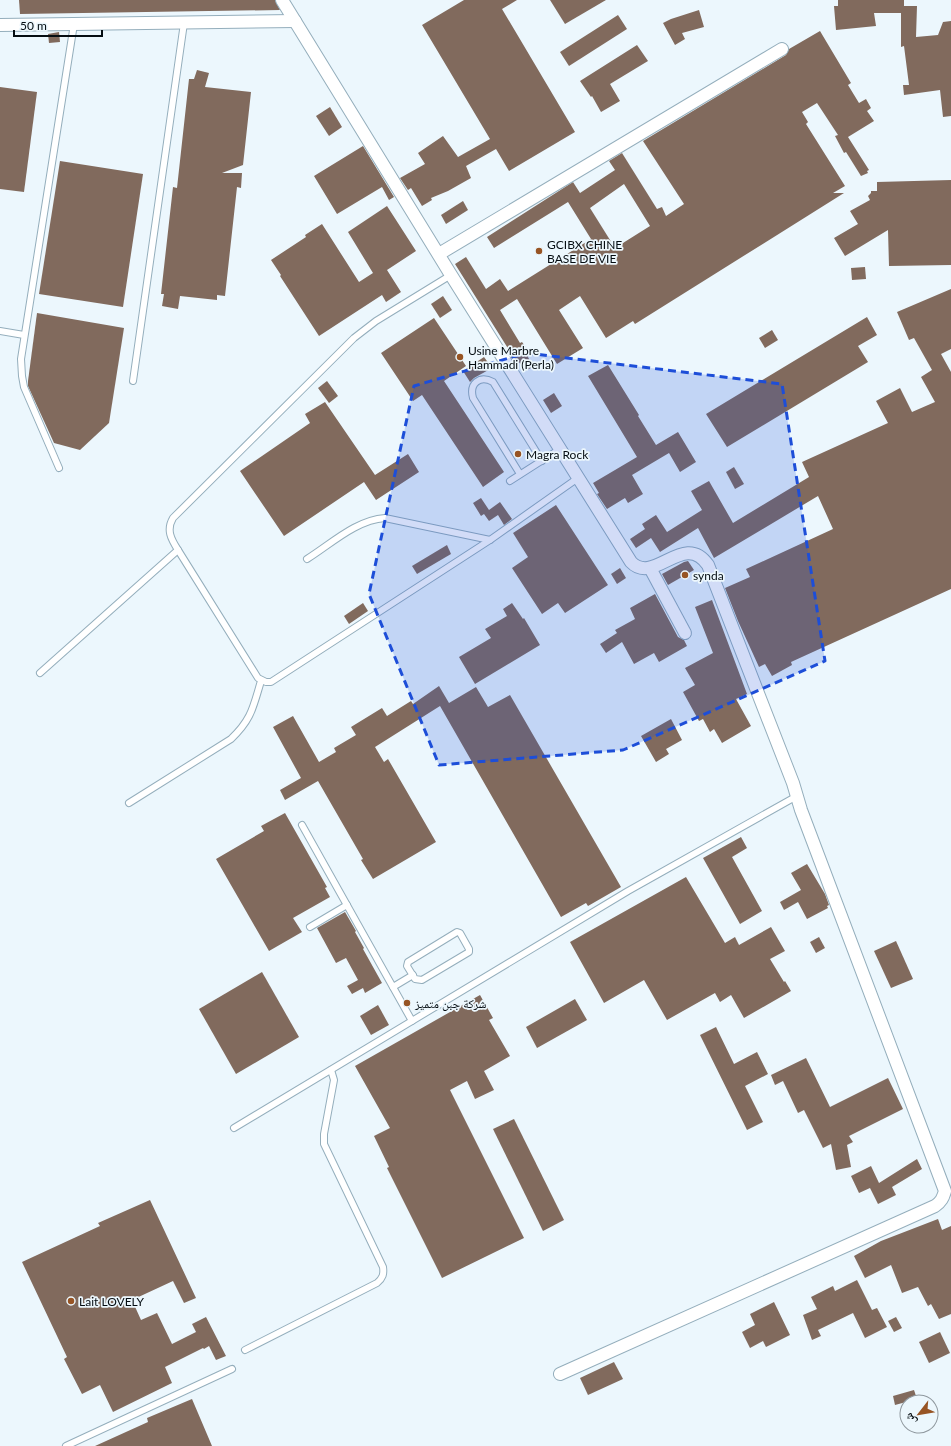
<svg xmlns="http://www.w3.org/2000/svg" width="951" height="1446" font-family="Lato,'Noto Naskh Arabic',sans-serif">
<style>
.building{fill:#816a5d;fill-rule:evenodd}
.lines{fill:none;stroke-linecap:round;stroke-linejoin:round}
.service-casing{stroke:#94aebc;stroke-width:8}
.minor-casing{stroke:#94aebc;stroke-width:14}
.service{stroke:#fff;stroke-width:6}
.minor{stroke:#fff;stroke-width:12}
.marked{fill:#1d4ed8;fill-opacity:0.2;stroke:#1d4ed8;stroke-width:3;stroke-dasharray:8 5;stroke-linejoin:round}
.poi-dot{fill:#975424;stroke:#ecf7fd;stroke-width:1.5}
.labels{text-anchor:middle;dominant-baseline:central;stroke-width:3.5;stroke-linejoin:round;paint-order:stroke}
.poi-label{font-size:12px;fill:#050d12;stroke:#ecf7fd;text-anchor:start}
</style>
<rect width="100%" height="100%" fill="#ecf7fd"/>
<g class="building">
<polygon points="19,0 275,0 280,10 20,14"/>
<polygon points="464,0 517,0 502,9 575,132 509,171 496,149 466,166 471,178 448,191 431,198 432,200 422,206 411,188 408,190 400,178 425,164 418,153 443,136 458,157 490,139 422,25"/>
<polygon points="550,0 606,0 565,24"/>
<polygon points="838,0 904,0 904,6 917,6 916,37 938,35 943,22 951,21 951,116 943,117 940,90 904,95 903,85 909,85 904,46 901,47 901,13 874,13 876,26 836,30 834,6 838,6"/>
<polygon points="699,10 704,27 682,33 685,39 675,45 663,23 671,19"/>
<polygon points="618,15 627,29 569,66 560,52"/>
<path d="M820 31 851 83 848 85 859 103 866 99 871 108 867 111 874 121 848 137 869 170 867 171 868 173 861 176 846 152 844 153 835 136 838 135 817 103 802 112 808 122 806 124 845 186 833 193H844L635 324 633 321 606 338 580 296 559 310 583 348 557 364 517 299 500 310 520 343 522 342 527 349 525 351 533 367 525 371 519 362 517 363 514 358 512 359 508 351 509 350 455 264 466 257 486 289 500 279 508 291 591 239 568 202 494 248 487 237 573 182 580 193 615 170 609 161 622 153 657 209 662 207 666 216 684 204 643 141 786 55 789 49ZM624 184 650 226 615 248 590 208Z"/>
<polygon points="59,32 60,42 49,43 48,34"/>
<polygon points="637,45 648,61 610,84 620,101 601,112 592,96 591,97 580,81"/>
<polygon points="197,70 209,73 205,87 251,92 243,165 222,173 242,173 241,188 237,187 225,296 217,295 217,300 180,296 178,309 162,306 164,294 161,294 173,187 177,188 189,79 194,79"/>
<polygon points="0,87 37,92 24,192 0,189"/>
<polygon points="330,107 342,127 329,136 316,116"/>
<polygon points="363,146 394,197 389,200 382,187 337,214 314,176"/>
<polygon points="60,161 143,174 123,307 39,294"/>
<polygon points="951,180 951,265 889,266 888,230 845,256 834,238 858,224 850,211 870,200 868,196 871,193 871,191 877,191 877,182"/>
<polygon points="463,201 468,210 446,224 441,215"/>
<polygon points="387,206 416,251 387,270 401,292 386,302 382,295 319,336 280,276 281,275 271,260 306,237 305,235 322,224 359,282 373,273 348,232"/>
<polygon points="865,267 866,279 852,280 851,268"/>
<polygon points="951,289 951,349 941,354 951,372 951,589 791,662 792,665 772,676 765,664 759,667 738,621 725,588 750,577 746,569 833,529 818,496 714,558 698,528 660,552 651,538 636,548 630,539 645,529 642,524 656,515 667,532 702,510 691,491 709,481 733,523 809,477 802,462 888,423 876,401 900,388 912,412 935,402 921,377 932,370 914,338 909,340 897,312"/>
<polygon points="443,296 452,310 440,318 431,304"/>
<polygon points="37,313 124,328 109,423 80,450 54,443 28,386 28,381"/>
<polygon points="867,317 877,335 858,346 868,362 727,447 706,414"/>
<polygon points="434,318 466,366 444,381 504,472 483,487 422,395 413,401 381,353"/>
<polygon points="772,330 778,340 765,348 759,338"/>
<polygon points="484,357 492,368 474,378 470,382 463,371"/>
<polygon points="608,365 639,415 638,416 656,445 678,432 696,462 680,472 669,453 632,475 643,494 628,503 625,498 607,509 597,494 599,493 593,483 637,457 588,376"/>
<polygon points="327,381 338,396 329,403 318,388"/>
<polygon points="554,393 562,406 551,413 543,400"/>
<polygon points="325,402 375,475 408,454 419,472 376,500 364,482 284,536 240,471 310,423 305,414"/>
<polygon points="734,467 744,484 735,489 726,472"/>
<polygon points="481,498 489,510 500,502 512,519 504,525 498,515 489,521 484,514 481,516 473,503"/>
<polygon points="556,505 608,585 565,613 558,603 542,614 512,568 528,557 513,533"/>
<polygon points="447,545 451,554 417,574 412,566"/>
<polygon points="688,561 694,570 668,585 662,574 684,562"/>
<polygon points="620,568 626,578 617,584 611,574"/>
<polygon points="655,594 678,637 684,640 687,646 659,662 654,653 634,664 622,642 606,653 600,644 617,633 615,630 635,619 630,608"/>
<polygon points="712,600 747,694 736,699 751,726 722,743 714,729 710,732 703,719 699,721 683,692 695,685 685,668 713,653 695,607"/>
<polygon points="363,603 368,611 349,624 344,616"/>
<polygon points="512,603 523,619 524,618 540,645 475,684 459,657 491,638 485,629 507,616 503,609"/>
<polygon points="439,686 449,703 476,687 488,707 510,695 621,887 588,906 586,903 561,917 440,706 375,747 384,762 388,759 436,842 373,879 361,860 363,859 318,781 285,800 280,790 301,778 273,727 293,716 319,762 336,752 334,748 356,735 351,727 382,708 387,716 411,701 413,704"/>
<polygon points="671,719 682,740 666,749 669,754 656,762 641,736"/>
<polygon points="285,813 327,887 325,888 330,897 293,918 302,932 269,951 216,859 264,831 261,826"/>
<polygon points="741,837 747,848 732,857 762,911 740,924 703,858"/>
<polygon points="807,864 825,894 829,905 827,906 828,908 807,919 798,902 784,910 780,902 801,890 791,873"/>
<polygon points="686,877 725,943 735,937 739,945 771,927 785,951 770,959 784,982 785,981 791,991 744,1018 731,995 720,1002 715,993 667,1020 644,980 604,1003 570,942"/>
<polygon points="345,912 356,931 355,932 364,948 363,949 382,983 365,993 363,988 352,994 347,986 358,980 346,958 336,963 317,928"/>
<polygon points="819,937 825,948 816,953 810,942"/>
<polygon points="896,941 913,979 891,988 874,951"/>
<polygon points="262,972 299,1037 236,1074 199,1009"/>
<polygon points="480,995 493,1018 489,1020 510,1056 484,1071 494,1090 475,1099 467,1081 450,1090 524,1238 442,1278 387,1168 389,1167 374,1136 390,1128 355,1066"/>
<polygon points="575,999 587,1020 537,1048 526,1027"/>
<polygon points="378,1005 389,1025 371,1035 360,1016"/>
<polygon points="716,1027 734,1064 757,1052 768,1074 745,1086 763,1122 747,1130 700,1035"/>
<polygon points="806,1058 830,1107 888,1078 903,1109 849,1136 853,1142 847,1145 851,1167 836,1170 831,1144 823,1148 804,1110 798,1113 783,1081 775,1085 771,1075"/>
<polygon points="514,1119 564,1220 543,1231 493,1129"/>
<polygon points="917,1159 922,1169 892,1187 896,1195 878,1204 870,1188 859,1193 851,1176 871,1166 879,1183"/>
<polygon points="150,1200 196,1298 184,1303 173,1281 132,1300 141,1320 157,1313 172,1344 196,1332 192,1324 206,1317 226,1356 216,1360 209,1346 204,1349 203,1348 165,1367 172,1383 113,1412 100,1385 82,1394 64,1359 67,1357 22,1262 100,1226 98,1223"/>
<polygon points="938,1219 942,1230 951,1226 951,1314 939,1319 931,1304 928,1306 918,1287 902,1293 891,1265 865,1278 854,1256 881,1241"/>
<polygon points="857,1280 872,1310 877,1308 887,1327 865,1338 853,1313 818,1330 821,1336 812,1340 803,1315 817,1309 811,1297 833,1286 835,1291"/>
<polygon points="774,1302 790,1335 766,1347 763,1341 750,1348 742,1332 755,1325 750,1314"/>
<polygon points="896,1317 902,1328 894,1332 888,1321"/>
<polygon points="940,1332 950,1353 929,1363 919,1342"/>
<polygon points="614,1362 623,1379 588,1395 580,1378"/>
<polygon points="914,1390 917,1399 895,1405 893,1396"/>
<polygon points="192,1399 212,1446 95,1446 148,1422 147,1418"/>
</g>
<g class="lines">
<g class="service-casing">
<g id="service">
<path d="M451 275 376 321 354 338 173 518C166 530 171 539 178 550L258 678 266 682H271L490 540 578 478"/>
<polyline points="0,331 24,335"/>
<polyline points="133,381 184,23"/>
<polyline points="59,468 24,387 22,376 21,359 74,24"/>
<path d="M520 474 473 398C469 383 480 375 493 382L542 461"/>
<polyline points="510,481 560,449"/>
<path d="M307 559C331 544 356 520 385 518L490 540"/>
<polyline points="40,673 178,550"/>
<path d="M129 803 231 739C252 719 253 707 261 681"/>
<polyline points="302,825 412,1021"/>
<polyline points="310,927 347,905"/>
<polygon points="457,932 460,933 469,949 469,952 422,980 415,979 407,966 408,962"/>
<polyline points="393,987 413,975"/>
<polyline points="234,1128 628,891 797,796"/>
<path d="M245 1350 377 1283C383 1278 384 1274 383 1267L324 1144V1134L334 1080 331 1070"/>
<polyline points="66,1446 232,1369"/>
</g>
</g>
<g class="minor-casing">
<g id="minor">
<path d="M282 0 451 275 631 562C654 586 684 530 708 565L793 783 801 810 945 1191C943 1198 941 1202 935 1206L560 1374"/>
<polyline points="0,25 295,21"/>
<polyline points="439,254 782,49"/>
<polyline points="650,568 685,633"/>
</g>
</g>
<use href="#service" class="service"/>
<use href="#minor" class="minor"/>
</g>
<path class="marked" d="M526 353 782 384 825 661 623 750 439 765 369 594 414 386Z"/>
<g class="poi-dot">
<circle cx="539" cy="251" r="4"/>
<circle cx="460" cy="357" r="4"/>
<circle cx="518" cy="454" r="4"/>
<circle cx="685" cy="575" r="4"/>
<circle cx="407" cy="1003" r="4"/>
<circle cx="71" cy="1301" r="4"/>
</g>
<g class="labels">
<g class="poi-label">
<text x="547" y="244">GCIBX CHINE<tspan x="547" dy="14">BASE DE VIE</tspan></text>
<text x="468" y="350">Usine Marbre<tspan x="468" dy="14">Hammadi (Perla)</tspan></text>
<text x="526" y="454">Magra Rock</text>
<text x="693" y="575">synda</text>
<text x="415" y="1003">شركة جبن متميز</text>
<text x="79" y="1301">Lait LOVELY</text>
</g>
</g>
<g transform="translate(919 1414) rotate(239)"><circle r="19" fill="#ecf7fd" stroke="#90999f"/>
<path d="M0-3L7 15L0 10L-7 15Z" fill="#975424"/>
<text y="-6" font-size="11" font-weight="bold" text-anchor="middle" fill="#050d12">ش</text>
</g>
<path d="M14 30v6h88v-6" fill="none" stroke="#050d12" stroke-width="2"/>
<text x="20" y="30" font-size="12" fill="#050d12" stroke="#ecf7fd" stroke-width="3" paint-order="stroke">50 m</text>
</svg>
